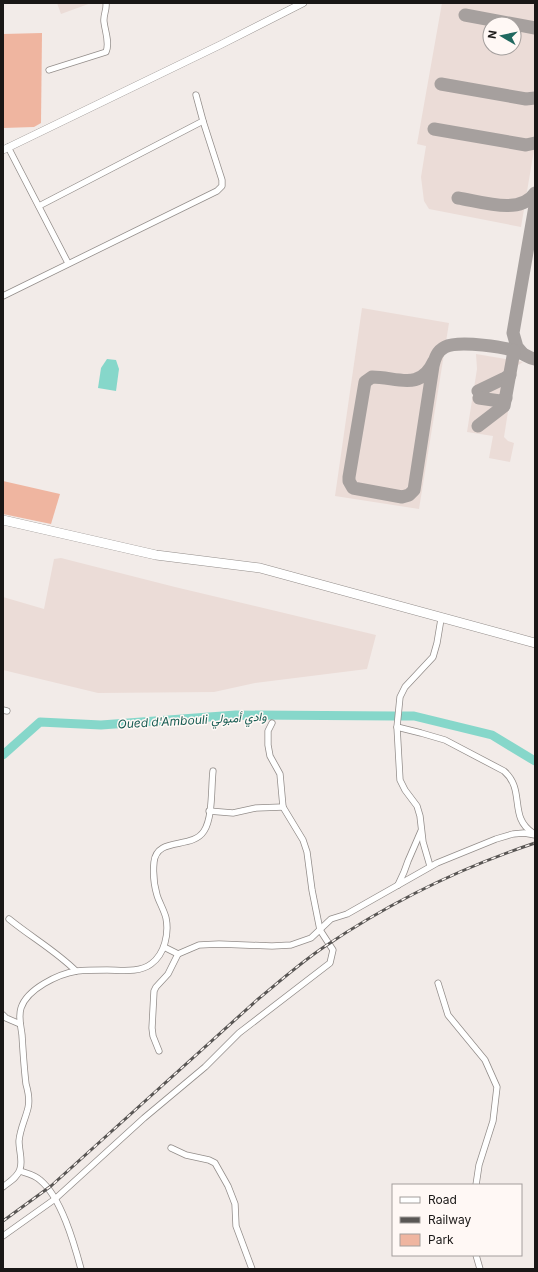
<svg xmlns="http://www.w3.org/2000/svg" width="538" height="1272" font-family="Inter,Vazirmatn,sans-serif">
<style>
.built{fill:#ebdcd7;fill-rule:evenodd}
.green{fill:#efb5a0}
.water{fill:#86d7ca}
.lines{fill:none;stroke-linecap:round;stroke-linejoin:round}
.river{stroke:#86d7ca;stroke-width:9}
.taxiway{stroke:#a6a09e;stroke-width:13}
.minor-casing{stroke:#938d8a;stroke-width:7}
.tertiary-casing{stroke:#938d8a;stroke-width:8}
.trunk-casing{stroke:#938d8a;stroke-width:10}
.minor{stroke:#fff;stroke-width:5.5}
.tertiary{stroke:#fff;stroke-width:7}
.trunk{stroke:#fff;stroke-width:9}
.rail-casing{stroke:#595654;stroke-width:3}
.rail{stroke:#fff8f5;stroke-width:1.5;stroke-dasharray:4.5;stroke-linecap:butt}
.labels{text-anchor:middle;dominant-baseline:central;stroke-width:3;stroke-linejoin:round;paint-order:stroke}
.water-label{font-size:12px;font-style:italic;fill:#175b52;stroke:#fff8f5}
</style>
<rect width="100%" height="100%" fill="#f2ebe8"/>
<g class="built">
<polygon points="57,3 91,3 61,14"/>
<path d="M442 3H535V144L521 227 429 209 424 201 421 177 426 146 417 144ZM490 24H514V48H490Z"/>
<polygon points="362,308 449,323 419,509 335,496"/>
<polygon points="476,354 523,362 515,367 504,437 508,441 514,443 510,462 489,458 493,436 467,432 477,369"/>
<polygon points="61,558 175,587 376,635 367,669 255,683 214,692 98,693 3,670 3,597 44,609 54,559"/>
</g>
<g class="green">
<polygon points="42,33 41,123 34,127 3,128 3,34"/>
<polygon points="3,481 60,494 51,524 3,514"/>
</g>
<polygon class="water" points="107,359 116,360 119,369 116,391 98,388 101,368"/>
<g class="lines">
<g class="river">
<polyline points="402,716 414,716 492,735 535,761"/>
<polyline points="3,755 40,722 101,725 236,715 394,716"/>
</g>
<g class="taxiway">
<polyline points="465,15 535,28"/>
<polyline points="441,84 526,99 535,98"/>
<polyline points="434,129 526,145 535,143"/>
<path d="M458 198C479 201 521 216 535 193"/>
<polyline points="523,354 517,347 513,333 535,206"/>
<path d="M434 361C420 392 397 377 372 377L365 382 349 477V481L353 488 402 497 409 495 414 490 433 366C435 358 437 351 445 347 459 340 507 347 521 353 526 355 529 358 535 359"/>
<polyline points="478,391 505,378 510,375"/>
<polyline points="479,398 500,401 506,398"/>
<polyline points="478,426 504,406 514,351"/>
</g>
<g class="minor-casing">
<g id="minor">
<path d="M49 70 106 52C110 43 105 31 104 22 103 15 107 10 106 3"/>
<polyline points="8,147 68,263"/>
<polyline points="39,206 203,121 196,95"/>
<polyline points="3,296 217,191 222,186 222,180 203,121"/>
<polyline points="3,710 7,711"/>
<path d="M397 727 421 733 445 740 504 771C526 790 508 817 533 833"/>
<polyline points="209,811 233,813 256,808 283,807"/>
<polyline points="430,866 423,842 420,816 417,806 405,790 400,780 397,727 400,697 405,687 433,657 437,643 441,619"/>
<polyline points="398,885 404,872 408,861 421,831"/>
<path d="M9 919C31 937 56 951 76 971"/>
<polyline points="164,947 178,954"/>
<polyline points="438,983 448,1015 485,1060 497,1087 493,1121 479,1165 476,1185"/>
<polyline points="3,1015 6,1018 20,1024"/>
<polyline points="159,1051 153,1036 152,1028 154,991 156,987 168,974 178,954 199,945 219,944 272,946 291,945 311,938 331,919 347,914 437,863 496,839 513,834 524,833 535,835"/>
<polyline points="171,1148 186,1155 209,1160 215,1163 228,1186 235,1204 236,1226 252,1269"/>
<path d="M20 1171C26 1173 35 1175 40 1180 61 1197 74 1243 81 1269"/>
<path d="M3 1187C9 1182 18 1177 20 1169 23 1161 19 1151 19 1141 20 1129 25 1120 28 1108 30 1100 28 1091 26 1084 24 1068 23 1051 22 1035 21 1026 18 1017 21 1008 27 989 58 974 77 971 87 970 97 970 107 970 121 970 139 973 151 964 165 954 169 933 166 918 164 910 159 902 157 895 154 885 153 872 154 862 157 836 192 850 204 831 213 817 211 788 213 771"/>
<polyline points="3,1236 55,1199 144,1118 205,1067 239,1033 330,963 333,950 320,930 312,890 307,852 303,840 283,807 280,774 270,756 268,745 268,731 272,723"/>
<polyline points="476,1255 480,1269"/>
</g>
</g>
<g class="tertiary-casing">
<polyline id="tertiary" points="3,150 220,45 303,3"/>
</g>
<g class="trunk-casing">
<polyline id="trunk" points="3,520 156,555 260,568 535,643"/>
</g>
<use href="#minor" class="minor"/>
<use href="#tertiary" class="tertiary"/>
<use href="#trunk" class="trunk"/>
<g class="rail-casing">
<path id="rail" d="M3 1221 51 1186 257 1000C279 982 300 963 324 947 389 903 460 868 535 843"/>
</g>
<use href="#rail" class="rail"/>
</g>
<g class="labels">
<g class="water-label">
<text transform="translate(192 720) rotate(-3)">Oued d'Ambouli وادي أمبولي</text>
</g>
</g>
<rect width="538" height="1272" fill="none" stroke="#191716" stroke-width="8"/>
<rect x="392" y="1184" width="130" height="72" fill="#fff8f5" stroke="#a39e9c"/>
<rect x="400" y="1197" width="20" height="6" fill="#ffffff" stroke="#a39e9c"/>
<text x="428" y="1204" font-size="12" fill="#191716">Road</text>
<rect x="400" y="1217" width="20" height="6" fill="#595654" stroke="#a39e9c"/>
<text x="428" y="1224" font-size="12" fill="#191716">Railway</text>
<rect x="400" y="1234" width="20" height="12" fill="#efb5a0" stroke="#a39e9c"/>
<text x="428" y="1244" font-size="12" fill="#191716">Park</text>
<g transform="translate(502 36) rotate(279)"><circle r="19" fill="#fff8f5" stroke="#a39e9c"/>
<path d="M0-3L7 15L0 10L-7 15Z" fill="#20685f"/>
<text y="-6" font-size="11" font-weight="bold" text-anchor="middle" fill="#191716">N</text>
</g>
</svg>
